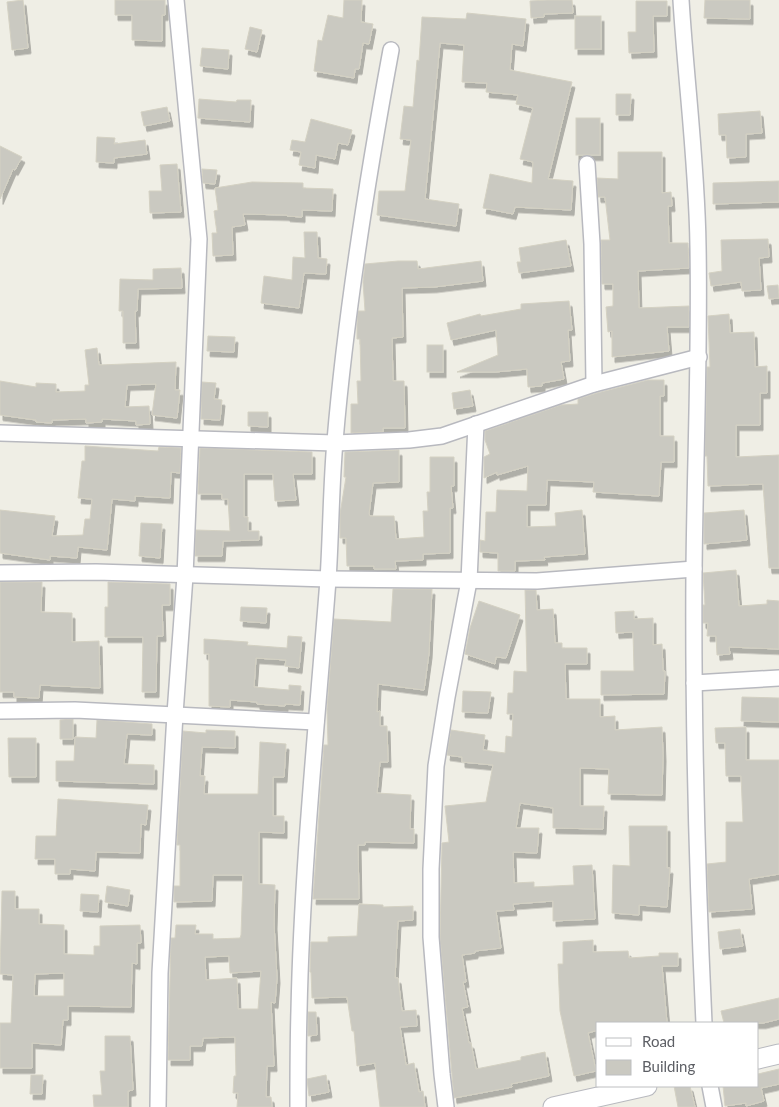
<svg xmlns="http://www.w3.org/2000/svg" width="779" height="1107" font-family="Lato,sans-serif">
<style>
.building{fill:#cac9c1;stroke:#d4d1c3;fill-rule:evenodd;filter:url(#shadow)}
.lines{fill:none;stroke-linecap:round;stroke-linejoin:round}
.minor-casing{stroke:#b8b9bf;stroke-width:18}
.tertiary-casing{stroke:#b8b9bf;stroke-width:21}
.minor{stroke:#fff;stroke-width:15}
.tertiary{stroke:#fff;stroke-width:19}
</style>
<defs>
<filter id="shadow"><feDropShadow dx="3" dy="5.5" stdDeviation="0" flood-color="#0004"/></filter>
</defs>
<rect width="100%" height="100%" fill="#efeee5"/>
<g class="building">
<polygon points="23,0 28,48 12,50 7,2"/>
<polygon points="115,0 165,0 165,15 162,15 162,41 132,40 132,15 115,15"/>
<polygon points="344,0 362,0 361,22 373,24 369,44 363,43 359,69 355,69 354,78 314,71 318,40 322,41 328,15 343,18"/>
<polygon points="547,0 572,0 573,13 544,14 544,17 531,18 530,1"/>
<polygon points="705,0 750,0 750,19 704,18"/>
<polygon points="636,1 667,1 667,16 653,16 654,52 629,53 628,32 636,32"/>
<polygon points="467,13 526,19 523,46 512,44 510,70 572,82 548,179 573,181 571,210 515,207 513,214 483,208 490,174 532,183 533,162 520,159 533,108 516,104 518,95 486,92 487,83 462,82 464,45 440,43 425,199 459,204 456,226 377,215 379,191 405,191 411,140 400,139 404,106 413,107 417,60 419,61 422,17 466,19"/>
<rect x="575" y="16" width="26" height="33"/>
<polygon points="250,27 262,30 257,52 245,49"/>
<polygon points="202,48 229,50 228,69 200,66"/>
<polygon points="616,94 631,94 630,115 616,115"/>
<polygon points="199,99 236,102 237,100 251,100 250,122 198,118"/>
<polygon points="167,107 170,121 144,126 141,112"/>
<polygon points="760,111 762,133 746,134 746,157 727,158 726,135 719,135 718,114"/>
<rect x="576" y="118" width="24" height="37"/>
<polygon points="311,119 352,130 348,145 338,143 335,159 316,155 315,168 299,165 301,152 290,150 292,140 305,142"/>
<polygon points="97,137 115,138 114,144 145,140 147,154 114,158 114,163 96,162"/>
<polygon points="0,146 22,157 15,170 13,169 0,199"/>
<polygon points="618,152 662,152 662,193 671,192 672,206 668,206 669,243 688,243 689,268 638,271 639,308 689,306 689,327 667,327 669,351 612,357 612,331 608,332 606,307 613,306 613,284 602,284 601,240 610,240 605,197 598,197 597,178 618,179"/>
<polygon points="177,164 181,212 150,213 149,191 162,191 160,165"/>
<polygon points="202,169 217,170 215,184 203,183"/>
<polygon points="779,181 779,202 713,204 713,183"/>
<polygon points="252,182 303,183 303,188 333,189 332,211 302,210 302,217 287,216 287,215 243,214 245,225 232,227 233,255 213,256 212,233 217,233 214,211 218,210 215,188"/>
<polygon points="304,232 317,232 318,258 327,259 326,274 304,273 299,308 261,303 264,276 292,280 293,257 305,258"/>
<polygon points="768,239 769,257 759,258 761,290 742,291 741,282 711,286 709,273 722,271 721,240"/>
<polygon points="566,240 571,266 519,273 517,262 521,262 519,248"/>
<polygon points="398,261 417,261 418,269 481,261 483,281 434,287 402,288 403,337 392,338 393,381 404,381 405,428 383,428 383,432 351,433 351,404 358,404 357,381 361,381 360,339 357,339 357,324 358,311 365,311 363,282 365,264"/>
<polygon points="181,268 182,288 138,289 137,311 135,311 136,343 123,343 123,311 119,311 120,279 153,280 153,269"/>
<polygon points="778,285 779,298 769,299 767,286"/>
<polygon points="569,301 572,330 568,330 570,361 561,362 564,379 542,383 542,386 528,387 527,369 495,372 457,372 498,355 496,330 451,340 447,323 480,314 481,316 521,309 521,304"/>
<polygon points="729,314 730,333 754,332 755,367 767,366 767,393 760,393 760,425 736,425 736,457 779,455 779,568 769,568 763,484 708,486 707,456 705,456 707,367 710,367 708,316"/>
<polygon points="208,336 235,337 234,352 207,351"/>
<rect x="427" y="345" width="16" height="27"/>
<polygon points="97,348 99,365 176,362 175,390 180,390 177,418 152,415 156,384 127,385 125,407 149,406 150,424 136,425 136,421 102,419 102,422 86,423 86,419 52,420 52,423 36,422 36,420 0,415 0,381 36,387 36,383 56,384 56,392 85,391 85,385 89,385 85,350"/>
<polygon points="648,380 664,380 664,396 660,396 660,436 674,436 674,462 661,462 659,496 593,492 594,482 547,480 546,505 527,505 527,527 556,526 555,513 582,510 585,554 544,557 545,560 515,561 515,571 498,571 498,553 480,552 480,540 485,541 486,512 496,512 497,490 527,491 528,466 497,475 497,472 484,478 484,457 490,454 485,440 485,431 561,405 578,404 578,399 597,393"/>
<polygon points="202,382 216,383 214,399 222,400 220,420 201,419"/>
<polygon points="470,390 473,406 454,409 452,393"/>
<polygon points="248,412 268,412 268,427 248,426"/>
<polygon points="85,446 158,451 159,447 181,448 180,473 171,472 170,498 135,496 135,501 112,499 107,550 78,547 77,558 50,556 50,560 0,553 0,510 55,516 52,536 83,535 85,519 90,519 92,499 78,498 82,461 85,461"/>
<polygon points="200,448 312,452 312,474 293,474 296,500 275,501 273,474 244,474 244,517 248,517 248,531 259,531 259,540 223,541 222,556 195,556 196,530 230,531 228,499 222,499 222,494 198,494"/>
<polygon points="399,450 399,482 373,483 369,514 370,516 394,516 396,539 424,537 423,511 428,511 427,492 430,492 430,457 454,457 454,486 451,486 453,508 450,508 450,553 423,554 423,560 395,561 396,569 374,569 374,566 347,566 346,538 340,538 340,514 346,477 344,477 345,452"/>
<polygon points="744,510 747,540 704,544 704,513"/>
<polygon points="141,523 162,524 160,558 139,556"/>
<polygon points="736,570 739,606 767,604 767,600 779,601 779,649 729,647 730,654 717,655 716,636 707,636 708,623 703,623 703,605 705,605 703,573"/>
<polygon points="0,582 42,582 41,612 72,613 72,642 99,641 100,688 40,685 39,698 14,697 14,692 0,692"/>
<polygon points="108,582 170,584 170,605 162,605 163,636 157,636 156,692 142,692 143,637 105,637 105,607 108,607"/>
<polygon points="393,589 432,589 429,653 424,690 378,684 377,712 380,711 380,726 387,726 388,762 380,762 377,793 411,795 410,829 414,829 414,843 365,842 365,845 358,845 359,899 313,899 324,745 328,745 327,709 334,619 391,622"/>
<polygon points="525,590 536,590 537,610 553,609 555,643 562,643 562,648 587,648 587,664 565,664 566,699 600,699 600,717 615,716 615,730 662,727 663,756 662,795 608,794 609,769 580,768 580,806 604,806 603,829 553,828 553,808 520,803 516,828 539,828 537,853 513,852 514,883 534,882 534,887 574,885 573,866 592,865 595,919 553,921 553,901 513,904 514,910 496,911 501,948 475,951 475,953 462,955 466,982 463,982 468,1007 462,1008 469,1043 471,1043 476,1069 521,1060 521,1057 545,1052 549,1076 511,1084 512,1087 454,1098 440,937 442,843 449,842 445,806 486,802 493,765 462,762 462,757 447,755 451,730 485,735 483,750 505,753 506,736 512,737 513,714 507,714 508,693 513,693 514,671 527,672"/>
<polygon points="479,601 520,615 506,658 496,657 495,664 465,654 470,628"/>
<polygon points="241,607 267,608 266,623 240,621"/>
<polygon points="634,611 634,619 653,618 653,645 662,644 663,671 665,671 664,694 601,695 601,671 634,671 633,632 616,633 615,612"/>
<polygon points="288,636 302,637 299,668 285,666 286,660 256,658 254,687 289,690 289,685 301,686 300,705 285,704 285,706 257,704 257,702 230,700 230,707 209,706 209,654 204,654 204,639 248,642 247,645 287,648"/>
<polygon points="463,691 491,692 488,713 462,712"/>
<polygon points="742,697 779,698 779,722 741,721"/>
<polygon points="73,719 73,739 60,739 60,720"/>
<polygon points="97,720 152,724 152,735 127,734 124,764 154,765 154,784 56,781 56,761 74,761 75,737 96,738"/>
<polygon points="746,727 746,760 779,760 779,874 749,879 752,909 709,912 707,864 726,862 726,822 743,822 741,776 726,776 725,743 716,743 715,728"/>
<path d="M206 730 235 731V748L202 747 200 776H205L204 794H258L260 742 286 744 284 777H273V816H284V833L259 832V884L275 885 274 924 277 978 275 1003 271 1002 274 1066H267L266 1097H271L272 1107H237L238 1093H233L234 1076H236L235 1037 203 1038 202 1046H190V1060H168L171 938H175L176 925H196L195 934H213V939L240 938 241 935 243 875H213L212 901 174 902V886H180V845H177L183 731 206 733ZM229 956 230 973 261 971 258 1009H238L237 978 206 980 205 957Z"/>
<polygon points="8,738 36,738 36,777 9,777"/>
<polygon points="58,799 148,805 146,825 141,824 140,853 96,852 95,871 70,869 70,874 55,874 55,859 35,859 36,836 56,836"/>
<polygon points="629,826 667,826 667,868 670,868 667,907 639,905 639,915 612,913 613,865 630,866"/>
<polygon points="107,886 130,890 128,906 105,902"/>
<path d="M2 891H15V909H39V924L64 925V954L94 955V946H100V926L140 925 141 943H137V964L132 963 131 1007 68 1006V1020H63L61 1045 32 1043V1068H0V1023H11L13 975 0 974ZM64 973V996H34L35 974Z"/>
<polygon points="81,894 99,895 98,912 80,911"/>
<polygon points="359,904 383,905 383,907 413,906 413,920 398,921 395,978 398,978 402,1011 416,1010 417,1026 400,1027 406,1065 414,1063 419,1092 423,1091 425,1107 380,1107 375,1063 357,1066 354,1031 352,1031 347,997 312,998 311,972 310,972 311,942 328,942 328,937 357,936"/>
<polygon points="740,929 743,946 720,949 718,932"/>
<polygon points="593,940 593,952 628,951 629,958 659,956 659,953 678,953 678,966 662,966 667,1023 598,1023 598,1030 588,1033 596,1071 574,1076 560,1011 558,964 563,964 563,942"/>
<polygon points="779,998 779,1019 763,1023 724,1023 721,1011"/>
<polygon points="308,1012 316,1012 317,1035 308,1036"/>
<polygon points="105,1036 130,1036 133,1090 128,1091 128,1107 94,1107 93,1095 102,1095 100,1071 105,1071"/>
<polygon points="779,1069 779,1084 761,1088 764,1101 746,1106 746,1103 725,1106 723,1086 758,1086 758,1074"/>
<polygon points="31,1075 43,1075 42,1094 30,1094"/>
<polygon points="326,1075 329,1092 309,1096 307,1079"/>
<polygon points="674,1086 690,1086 695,1107 678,1107"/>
</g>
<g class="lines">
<g class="minor-casing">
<g id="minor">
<path d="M681 0C686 82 697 164 698 246 700 355 695 462 694 571 693 721 697 873 704 1023"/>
<polyline points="587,164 592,244 594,384"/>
<polyline points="0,433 335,443 409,440 442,436 594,384 699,357"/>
<polyline points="0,573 96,572 328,579 537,581 694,569"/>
<polyline points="694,683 779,678"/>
<polyline points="0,711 75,710 316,722"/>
<polyline points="710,1086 714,1107"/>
<polyline points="158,1107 160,973 175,714 185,576 199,239 176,0"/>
<path d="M298 1107C298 1075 298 1043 299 1011 302 867 317 723 328 580 331 534 331 487 335 441 346 310 367 180 391 50"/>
<polyline points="446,1107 442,1074 431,937 431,869 436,766 447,697 469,581 476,424"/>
</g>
</g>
<g class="tertiary-casing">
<g id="tertiary">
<polyline points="758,1059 779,1054"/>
<polyline points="553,1107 647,1086"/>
</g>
</g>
<use href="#minor" class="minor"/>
<use href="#tertiary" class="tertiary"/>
</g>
<rect x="596" y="1022" width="162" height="65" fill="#ffffff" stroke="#bebfc1"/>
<rect x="606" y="1038" width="25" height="8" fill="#ffffff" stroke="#bebfc1"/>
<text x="642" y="1047" font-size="15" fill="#5d5f65">Road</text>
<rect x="606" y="1060" width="25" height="15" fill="#cac9c1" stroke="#bebfc1"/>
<text x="642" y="1072" font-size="15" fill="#5d5f65">Building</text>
</svg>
